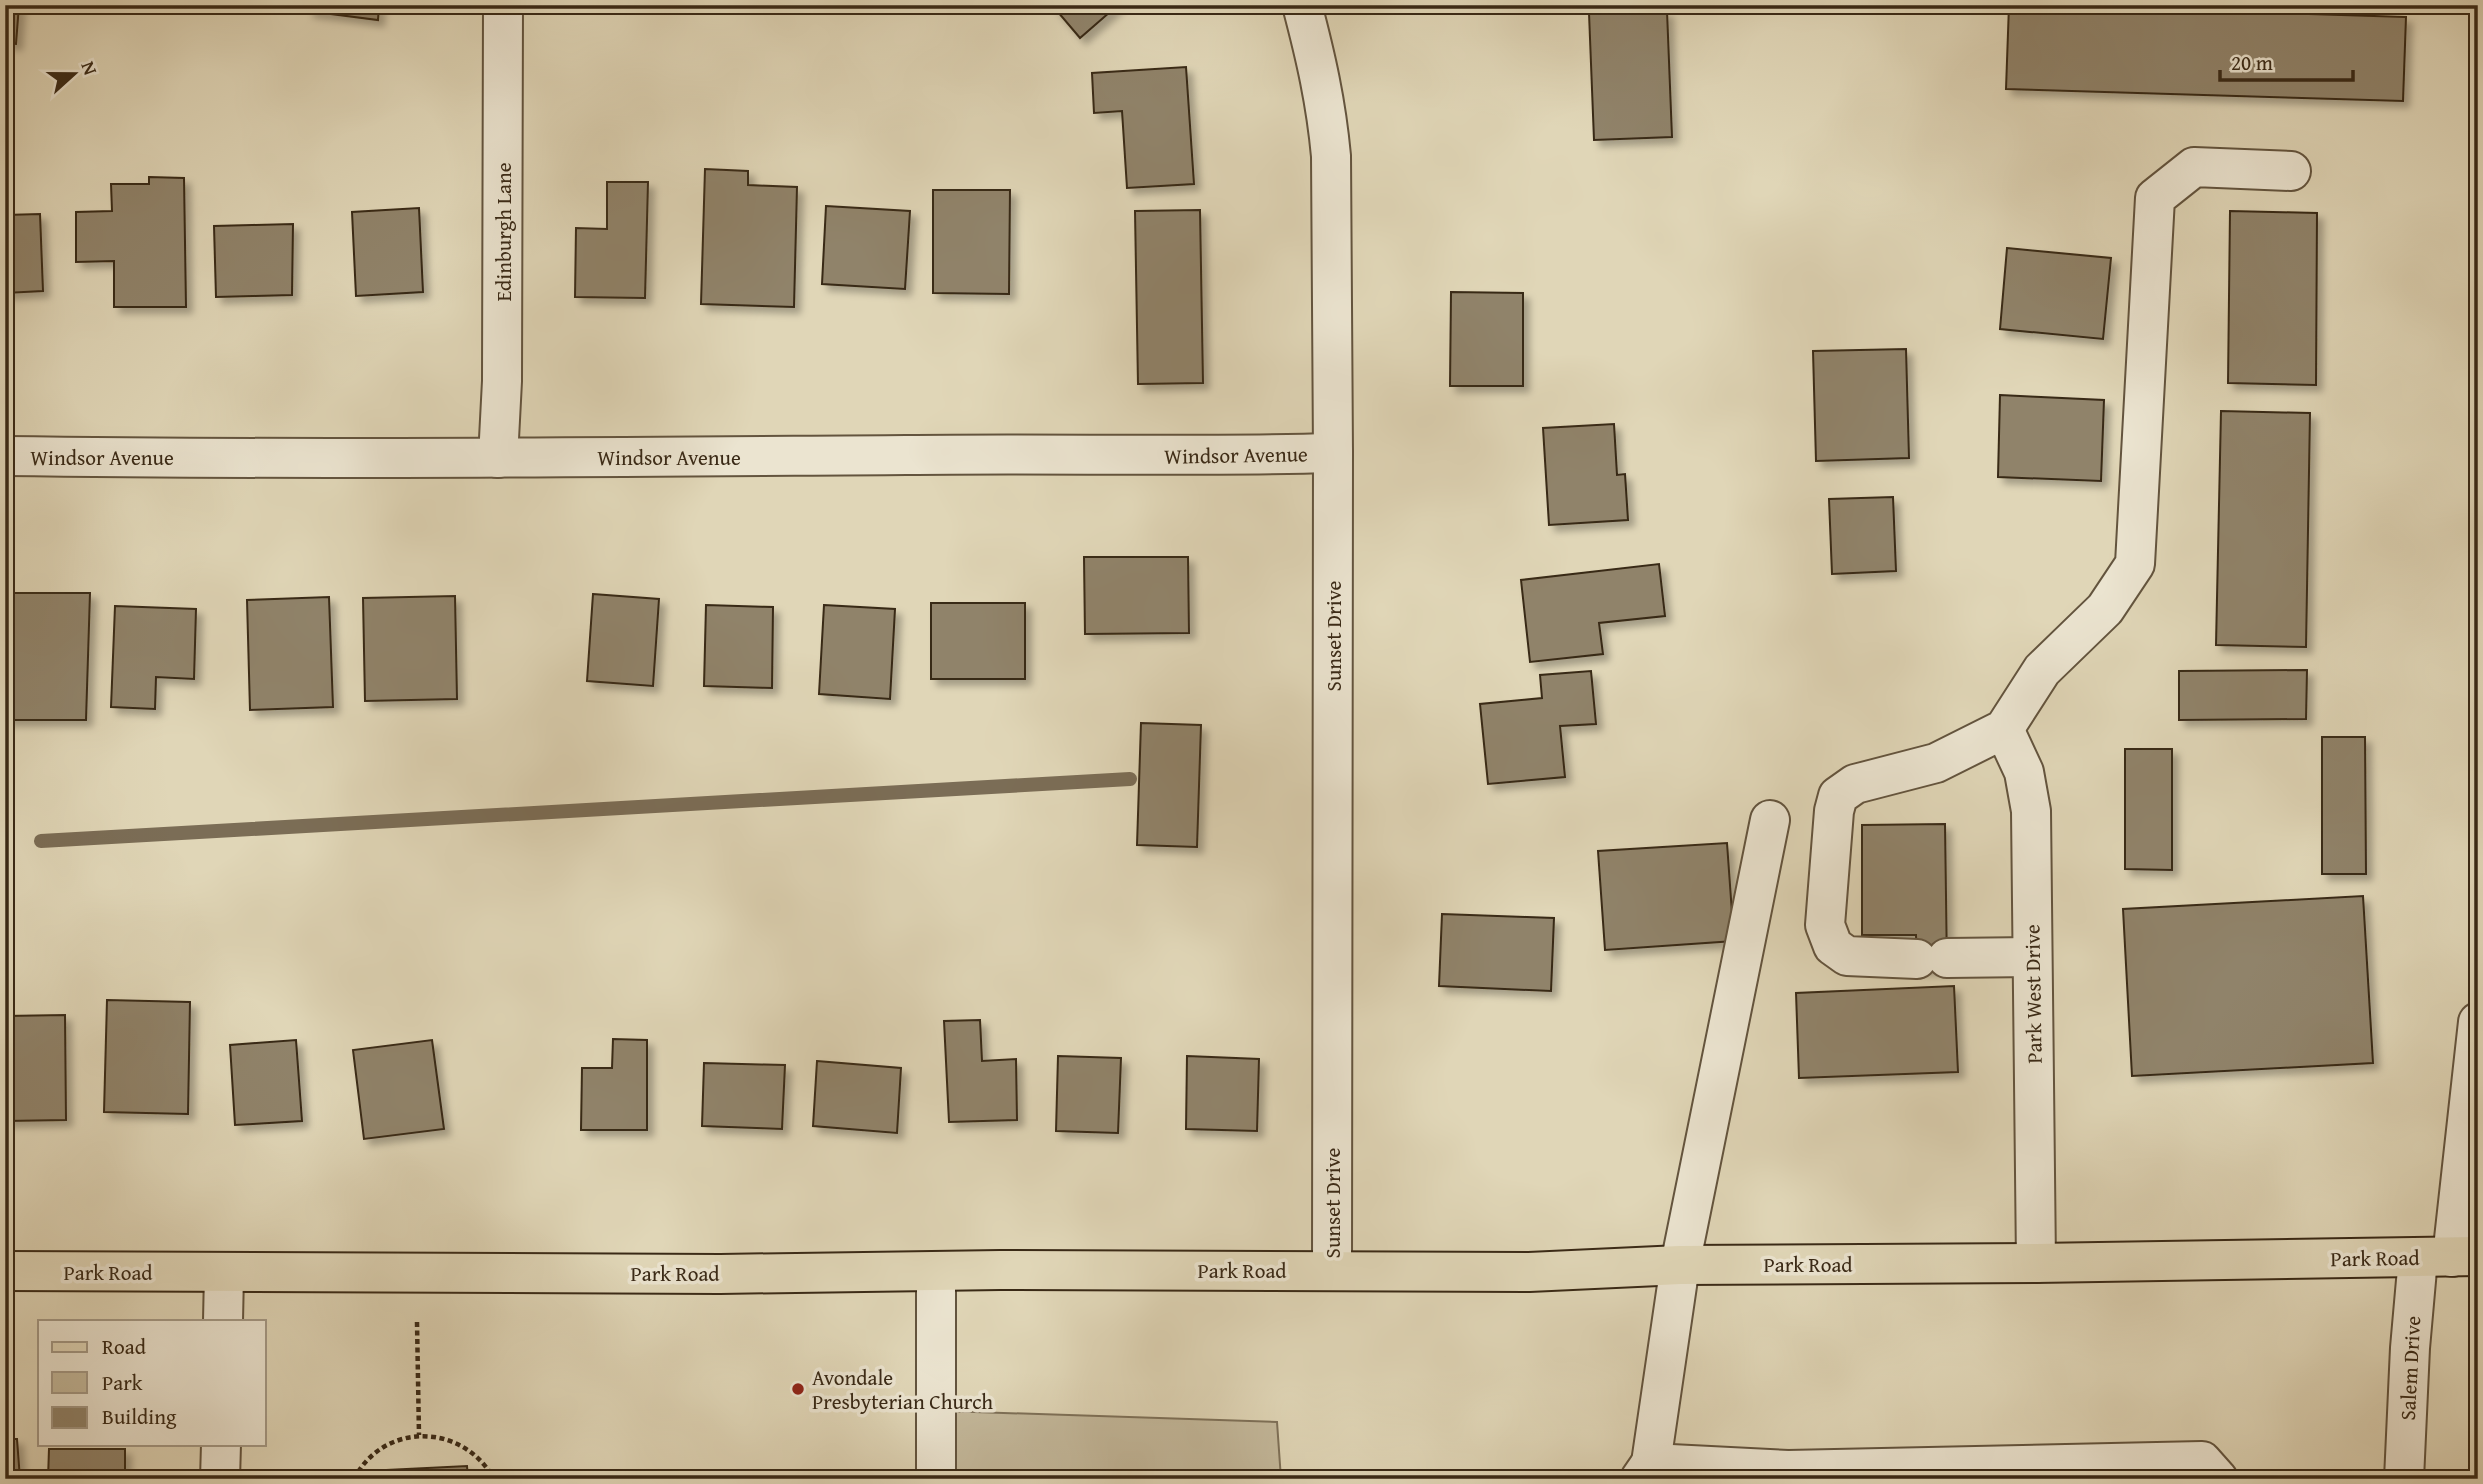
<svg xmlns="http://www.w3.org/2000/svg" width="2483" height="1484" font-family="'Gentium Book Plus',serif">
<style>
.green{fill:#c4b99c;stroke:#7e7159;stroke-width:2}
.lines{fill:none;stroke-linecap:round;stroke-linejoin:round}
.stream{stroke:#7b6d56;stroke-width:14}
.building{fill:#90836a;stroke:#392916;stroke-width:2;filter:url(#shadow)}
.minor-casing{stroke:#63543e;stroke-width:42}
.major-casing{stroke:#392916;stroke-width:42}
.path{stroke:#392916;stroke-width:4.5;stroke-dasharray:5 3.5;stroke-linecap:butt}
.minor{stroke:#ebe4d0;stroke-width:38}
.major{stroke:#e0d6b7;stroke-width:38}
.poi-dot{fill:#8f2418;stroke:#ebe4d0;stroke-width:2.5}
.labels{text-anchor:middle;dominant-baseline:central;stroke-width:7;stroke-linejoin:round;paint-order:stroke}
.street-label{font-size:21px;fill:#392916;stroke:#ebe4d0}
.poi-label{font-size:21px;fill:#392916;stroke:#ebe4d0;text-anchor:start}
</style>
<defs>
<filter id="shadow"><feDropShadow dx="6" dy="6" stdDeviation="3.5" flood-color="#0004"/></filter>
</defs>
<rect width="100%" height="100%" fill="#e0d6b7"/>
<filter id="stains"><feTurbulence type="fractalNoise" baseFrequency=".00286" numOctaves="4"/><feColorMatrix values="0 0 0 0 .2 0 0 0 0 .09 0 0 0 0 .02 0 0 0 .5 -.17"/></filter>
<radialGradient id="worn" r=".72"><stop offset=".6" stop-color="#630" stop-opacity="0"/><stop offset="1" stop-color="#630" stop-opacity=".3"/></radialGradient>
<polygon class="green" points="945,1411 1277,1422 1281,1479 946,1479"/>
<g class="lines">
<polyline class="stream" points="41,841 1130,779"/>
</g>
<g class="building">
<polygon points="5,5 19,5 16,44 5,43"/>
<polygon points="308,5 379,5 378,20 308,11"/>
<polygon points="1052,5 1118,5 1080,38"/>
<polygon points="2009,5 2406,17 2403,101 2006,89"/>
<polygon points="1667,11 1672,137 1594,140 1589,13"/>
<polygon points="1186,67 1194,184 1127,188 1122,111 1094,113 1092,73"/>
<polygon points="705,169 748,171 748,185 797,187 794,307 701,304"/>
<polygon points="149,177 184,178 186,307 114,307 114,261 76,262 76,212 112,211 111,184 149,184"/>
<polygon points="607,182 648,182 645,298 575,297 576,228 607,229"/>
<polygon points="933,190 1010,190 1009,294 933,293"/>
<polygon points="826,206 910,211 905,289 822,284"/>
<polygon points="419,208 423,292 356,296 352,212"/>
<polygon points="1200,210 1203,383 1138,384 1135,211"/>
<polygon points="2230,211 2317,213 2316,385 2228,383"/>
<polygon points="40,214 43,291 5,293 5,215"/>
<polygon points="293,224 292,295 216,297 214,226"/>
<polygon points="2007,248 2111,258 2103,339 2000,329"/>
<polygon points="1451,292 1523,293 1523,386 1450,386"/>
<polygon points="1906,349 1909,458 1816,461 1813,351"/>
<polygon points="2000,395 2104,400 2101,481 1998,477"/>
<polygon points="2221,411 2310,413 2306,647 2216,645"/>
<polygon points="1614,424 1617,475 1625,474 1628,520 1549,525 1543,428"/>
<polygon points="1893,497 1896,571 1832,574 1829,499"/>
<polygon points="1084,557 1188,557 1189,633 1085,634"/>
<polygon points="1659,564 1665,616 1599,623 1603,654 1530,662 1521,580"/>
<polygon points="5,593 90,593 86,720 5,720"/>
<polygon points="593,594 659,599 653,686 587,681"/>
<polygon points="455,596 457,699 365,701 363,598"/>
<polygon points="329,597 333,707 250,710 247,600"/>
<rect x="931" y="603" width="94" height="76"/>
<polygon points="706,605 773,607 772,688 704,686"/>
<polygon points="824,605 895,609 890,699 819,694"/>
<polygon points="115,606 196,609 194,679 156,677 155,709 111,707"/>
<polygon points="2307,670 2306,719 2179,720 2179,671"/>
<polygon points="1591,671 1596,724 1560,726 1565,777 1488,784 1480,704 1542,698 1540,675"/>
<polygon points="1141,723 1201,725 1197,847 1137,845"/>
<polygon points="2322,737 2365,737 2366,874 2322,874"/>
<polygon points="2125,749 2172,749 2172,870 2125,869"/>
<polygon points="1945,824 1947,969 1917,969 1916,935 1862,935 1862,825"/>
<polygon points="1727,843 1734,941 1605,950 1598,851"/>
<polygon points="2363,896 2373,1063 2132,1076 2123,909"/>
<polygon points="1442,914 1554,918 1551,991 1439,986"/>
<polygon points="1954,986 1958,1072 1799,1078 1796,993"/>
<polygon points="107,1000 190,1002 188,1114 104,1112"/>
<polygon points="65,1015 66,1120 5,1121 5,1016"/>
<polygon points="980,1020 982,1061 1016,1059 1017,1120 949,1122 944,1021"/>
<polygon points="613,1039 647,1040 647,1130 581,1130 582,1068 612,1068"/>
<polygon points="296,1040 302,1121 235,1125 230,1045"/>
<polygon points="432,1040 444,1129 364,1139 353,1050"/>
<polygon points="1058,1056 1121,1058 1118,1133 1056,1131"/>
<polygon points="1187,1056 1259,1059 1257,1131 1186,1129"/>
<polygon points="817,1061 901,1068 897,1133 813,1126"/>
<polygon points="704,1063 785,1065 782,1129 702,1126"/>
<polygon points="5,1439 17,1439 20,1479 5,1479"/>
<polygon points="49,1449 125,1449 125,1479 48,1479"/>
<polygon points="467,1466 468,1479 387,1479 387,1470"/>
</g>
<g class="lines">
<g class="minor-casing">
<g id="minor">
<path d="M1302 5C1316 58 1326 102 1331 156L1333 453 1332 1270"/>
<path d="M5 456C305 460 606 457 906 455 1048 453 1191 457 1333 453"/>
<polyline points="498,458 502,381 503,5"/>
<polyline points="2004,729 2024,772 2031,811 2036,1263"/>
<polyline points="1947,958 2032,957"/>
<polyline points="1917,959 1847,956 1833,946 1825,925 1834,811 1838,796 1855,784 1936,763 2004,729 2042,670 2105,609 2135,564 2155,198 2194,167 2291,171"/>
<polyline points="2452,1257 2478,1022"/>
<polyline points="936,1271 936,1479"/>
<polyline points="223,1321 224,1273"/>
<polyline points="1651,1463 1680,1265 1770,820"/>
<polyline points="220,1479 221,1444"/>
<polyline points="1640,1479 1651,1463 1788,1470 2202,1461 2218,1479"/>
<polyline points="2404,1479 2410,1348 2418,1258"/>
</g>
</g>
<g class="major-casing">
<polyline id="major" points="5,1271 720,1274 1000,1270 1529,1272 1680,1265 2036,1263 2478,1256"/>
</g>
<g class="path">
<polyline points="417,1322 419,1435"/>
<path d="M354 1479C384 1421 463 1423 494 1479"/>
</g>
<use href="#minor" class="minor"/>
<use href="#major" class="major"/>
</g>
<circle class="poi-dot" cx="798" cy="1389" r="7"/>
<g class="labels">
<g class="street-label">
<text transform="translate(503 232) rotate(-90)">Edinburgh Lane</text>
<text transform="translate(1236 455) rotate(-1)">Windsor Avenue</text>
<text x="102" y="457">Windsor Avenue</text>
<text x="669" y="457">Windsor Avenue</text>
<text transform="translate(1333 636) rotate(-90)">Sunset Drive</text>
<text transform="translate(2033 994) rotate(-91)">Park West Drive</text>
<text transform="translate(1332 1203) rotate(-90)">Sunset Drive</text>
<text transform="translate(2375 1258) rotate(-1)">Park Road</text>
<text x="1808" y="1264">Park Road</text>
<text x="1242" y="1270">Park Road</text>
<text x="108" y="1272">Park Road</text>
<text x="675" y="1273">Park Road</text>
<text transform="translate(2410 1368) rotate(-87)">Salem Drive</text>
</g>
<g class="poi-label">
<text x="812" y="1377">Avondale<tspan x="812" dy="24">Presbyterian Church</tspan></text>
</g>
</g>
<rect width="2483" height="1484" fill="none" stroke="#e0d6b7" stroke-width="28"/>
<rect x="7" y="7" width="2469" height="1470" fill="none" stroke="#392916" stroke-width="3.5"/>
<rect x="14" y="14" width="2455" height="1456" fill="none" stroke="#392916" stroke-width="2"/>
<rect x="38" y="1320" width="228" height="126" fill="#ebe4d0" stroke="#a49986" stroke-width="2"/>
<rect x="52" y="1342" width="35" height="10" fill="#e0d6b7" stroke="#a49986" stroke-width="2"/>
<text x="102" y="1354" font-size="21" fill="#392916">Road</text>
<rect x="52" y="1372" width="35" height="21" fill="#c4b99c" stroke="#a49986" stroke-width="2"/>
<text x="102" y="1390" font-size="21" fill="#392916">Park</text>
<rect x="52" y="1407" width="35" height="21" fill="#90836a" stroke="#a49986" stroke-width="2"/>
<text x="102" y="1424" font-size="21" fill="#392916">Building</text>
<g transform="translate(74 74) rotate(69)" stroke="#ebe4d0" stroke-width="5" paint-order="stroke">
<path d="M0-5L12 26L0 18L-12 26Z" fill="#392916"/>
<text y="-10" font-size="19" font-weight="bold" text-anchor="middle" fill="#392916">N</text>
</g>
<path d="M2220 70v10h133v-10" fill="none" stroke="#392916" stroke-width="3.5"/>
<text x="2231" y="70" font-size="21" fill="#392916" stroke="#ebe4d0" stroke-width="5" paint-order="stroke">20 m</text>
<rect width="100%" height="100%" filter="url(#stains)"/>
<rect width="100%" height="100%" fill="url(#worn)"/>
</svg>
